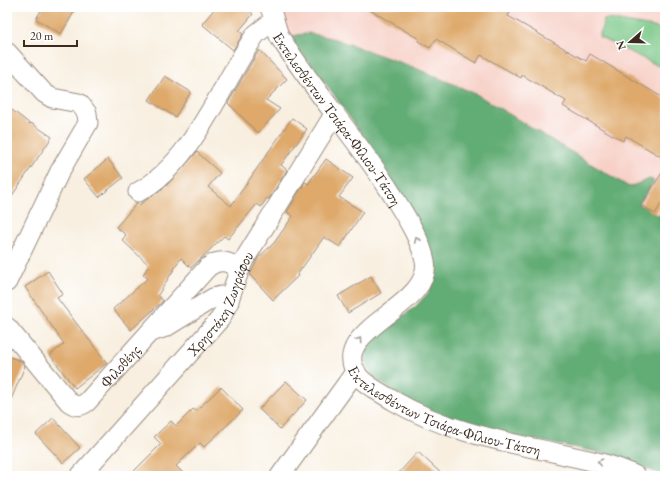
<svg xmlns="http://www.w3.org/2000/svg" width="672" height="483" font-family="'EB Garamond',serif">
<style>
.built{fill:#f7d1c8}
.green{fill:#79c787;stroke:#5a7852}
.forest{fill:#62ac74;stroke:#4e6b49}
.building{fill:#dea96b}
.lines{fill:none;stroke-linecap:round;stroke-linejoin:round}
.street-casing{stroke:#9a8c7f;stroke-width:21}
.street{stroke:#fff;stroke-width:19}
.oneway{stroke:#a79f9a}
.labels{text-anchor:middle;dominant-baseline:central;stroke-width:3.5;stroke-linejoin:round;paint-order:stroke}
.street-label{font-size:15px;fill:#3b2a1e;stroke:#fff}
</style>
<rect width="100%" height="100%" fill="#fff"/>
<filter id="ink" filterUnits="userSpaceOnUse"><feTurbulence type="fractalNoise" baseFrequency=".025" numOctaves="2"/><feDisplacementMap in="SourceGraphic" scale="8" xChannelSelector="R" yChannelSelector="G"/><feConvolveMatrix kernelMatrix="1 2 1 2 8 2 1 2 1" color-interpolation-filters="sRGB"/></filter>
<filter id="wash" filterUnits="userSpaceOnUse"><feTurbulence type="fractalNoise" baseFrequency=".012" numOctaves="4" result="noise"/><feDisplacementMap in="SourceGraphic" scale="16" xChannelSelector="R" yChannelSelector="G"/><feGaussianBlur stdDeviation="0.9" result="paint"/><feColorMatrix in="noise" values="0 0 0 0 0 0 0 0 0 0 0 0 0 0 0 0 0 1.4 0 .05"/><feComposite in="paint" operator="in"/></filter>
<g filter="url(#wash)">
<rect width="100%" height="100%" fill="#f8efe0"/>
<polygon class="built" points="278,7 665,7 665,476 613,455 580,449 370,372 366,365 365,352 378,335 416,306 428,293 434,281 436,272 434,260 382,164 332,92 284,30"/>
<polygon class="green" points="608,19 665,29 665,69 599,37 604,20"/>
<polygon class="forest" points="308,33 335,39 413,67 476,94 629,187 650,179 654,181 639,204 659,216 665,208 665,476 613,455 476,429 406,400 374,378 366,365 365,359 368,345 378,335 416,306 428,293 434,281 436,272 434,260 382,164 332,92 291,40 293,36"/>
<g id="blocks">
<g class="building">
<polygon points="43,7 77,7 61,34 36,19"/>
<polygon points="216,7 245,7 253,14 239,31 243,34 233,50 202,24"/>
<polygon points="365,7 513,7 508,16 586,61 590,54 665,99 665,159 626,136 623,141 563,106 566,101 522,75 521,78 481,55 476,63 436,39 430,48 418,41 419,39"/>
<polygon points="259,50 287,79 266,100 280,109 258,133 228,103"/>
<polygon points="165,76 191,92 175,117 149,100"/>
<polygon points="7,106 30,124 31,123 52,137 7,203"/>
<polygon points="292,118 307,129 281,165 287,170 269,199 267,198 261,207 257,204 228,239 224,236 191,268 181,258 158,295 163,301 131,330 113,309 148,278 143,275 149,265 122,240 126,235 116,227 137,203 139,205 165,187 197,152 220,173 208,187 231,206"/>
<polygon points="108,159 123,178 99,197 84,179"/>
<polygon points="326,159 353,178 339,197 363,212 340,247 324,237 297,275 298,276 273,300 250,275 258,258 274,243 293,216 287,212 305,182 308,184"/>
<polygon points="665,168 665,197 655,214 641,205"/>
<polygon points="48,271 63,294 57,298 107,363 75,388 50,355 64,344 25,287"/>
<polygon points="371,276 381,293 348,313 338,296"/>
<polygon points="7,356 21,361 25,366 7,409"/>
<polygon points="286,381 307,400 280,429 259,409"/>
<polygon points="221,387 243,410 204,447 200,443 176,466 186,476 129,476 161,444 154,437 171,421 176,426 193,409 196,411"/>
<polygon points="53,418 80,448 63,463 36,434"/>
<polygon points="418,452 444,476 396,476"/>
</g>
</g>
</g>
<g filter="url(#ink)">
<use href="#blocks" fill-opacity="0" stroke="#9a8c7f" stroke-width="1"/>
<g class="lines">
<g class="street-casing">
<g id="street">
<path id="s1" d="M270 7 279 36C314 91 357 139 392 194 404 214 420 237 425 261 434 308 323 330 359 377 368 387 383 394 394 401 445 431 501 441 557 453 585 460 611 463 636 476"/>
<polyline points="7,52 44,93 52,98 79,103 87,113 88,123 60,171 7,282"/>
<path d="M138 192C192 164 222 83 256 34L273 21"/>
<path id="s2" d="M7 327 69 402C76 407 80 407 87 402L208 267C220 258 228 262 240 268"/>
<polyline points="154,331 166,327 213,298 221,296 229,302"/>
<path id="s3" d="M80 476 220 319C231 301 234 280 244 260L335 113"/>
<polyline points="280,476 356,371"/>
</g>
</g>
<use href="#street" class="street"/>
</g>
<defs><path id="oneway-chevron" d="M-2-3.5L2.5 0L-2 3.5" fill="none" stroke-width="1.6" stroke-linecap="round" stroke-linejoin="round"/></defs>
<g class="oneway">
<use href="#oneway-chevron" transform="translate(417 240) rotate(-115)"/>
<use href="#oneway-chevron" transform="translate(359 340) rotate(-56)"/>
<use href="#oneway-chevron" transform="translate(600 462) rotate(-167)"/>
</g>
</g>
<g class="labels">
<g class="street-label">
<text stroke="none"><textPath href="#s1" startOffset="132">Εκτελεσθέντων Τσιάρα-Φίλιου-Τάτση</textPath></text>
<text stroke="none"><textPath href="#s3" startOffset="224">Χρηστάκη Ζωγράφου</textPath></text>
<text stroke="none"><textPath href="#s2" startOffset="166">Φιλοθέης</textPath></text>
<text stroke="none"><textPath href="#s1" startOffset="540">Εκτελεσθέντων Τσιάρα-Φίλιου-Τάτση</textPath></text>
</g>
</g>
<rect width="672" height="483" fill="none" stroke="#fff" stroke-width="24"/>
<g transform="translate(630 42) rotate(250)" stroke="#ffffff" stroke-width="3" paint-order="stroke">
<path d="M0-3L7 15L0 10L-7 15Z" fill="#3b2a1e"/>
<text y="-6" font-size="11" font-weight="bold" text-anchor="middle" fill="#3b2a1e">N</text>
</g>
<path d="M24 40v6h53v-6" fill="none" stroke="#3b2a1e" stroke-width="2"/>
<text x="30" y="40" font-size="12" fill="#3b2a1e" stroke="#ffffff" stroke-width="3" paint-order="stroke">20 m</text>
</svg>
